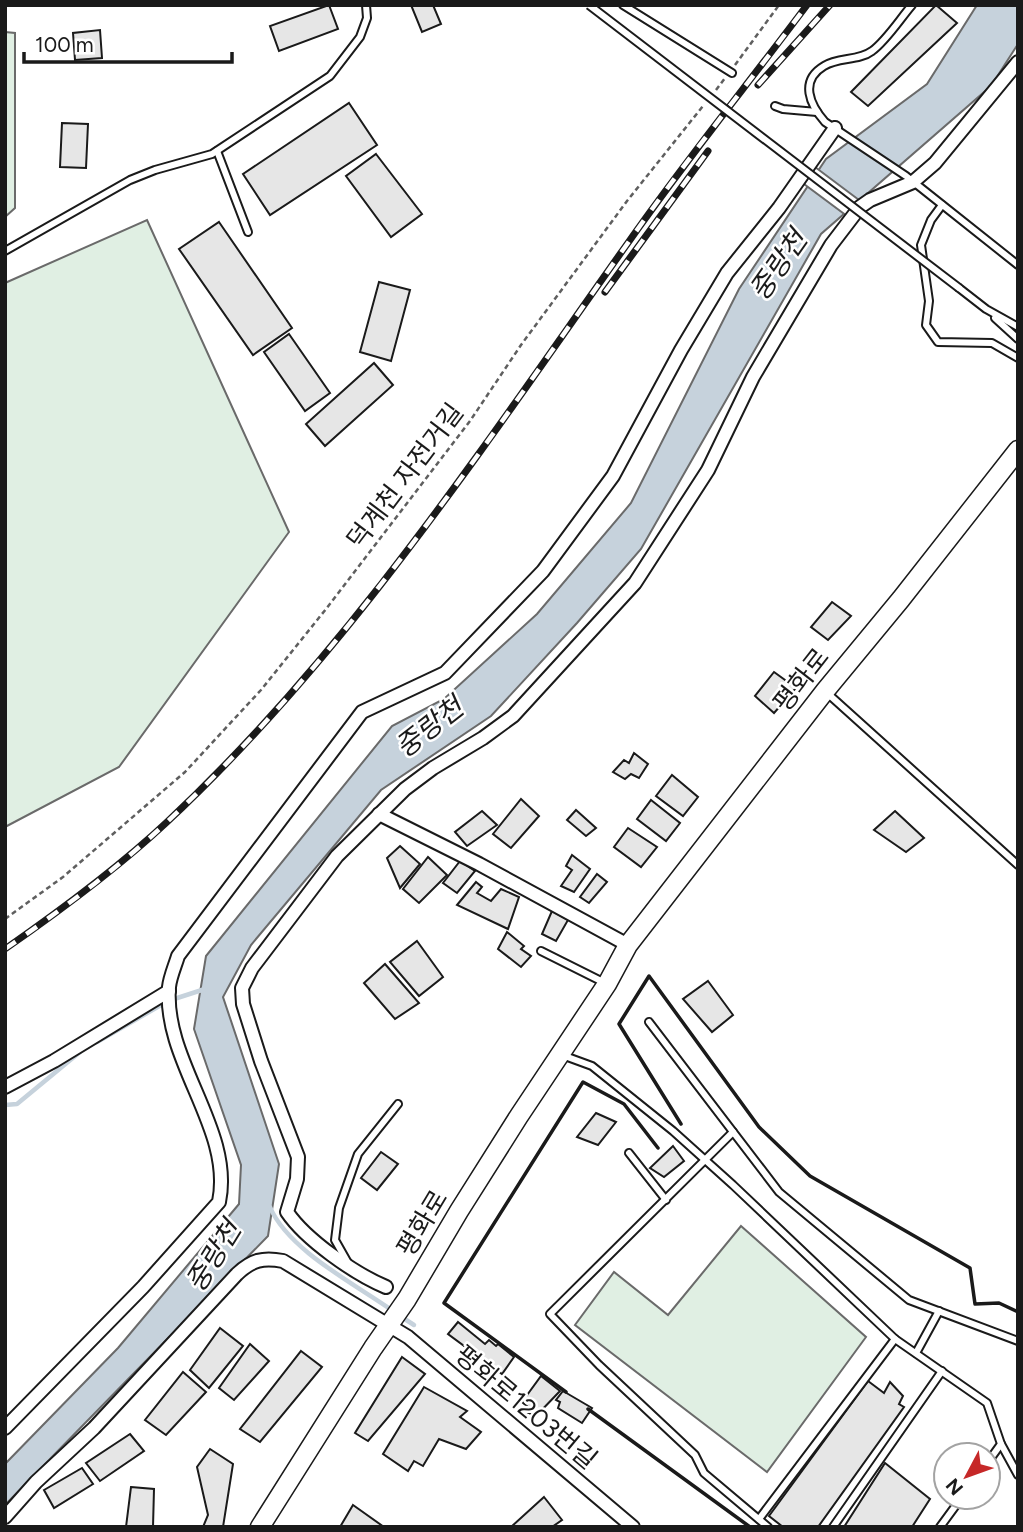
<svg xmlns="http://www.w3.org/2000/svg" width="1023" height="1532" font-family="Figtree,'Noto Sans KR',sans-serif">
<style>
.green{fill:#e0efe3;stroke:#6a6a6a;stroke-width:2}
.water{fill:#c6d2dc;stroke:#6a6a6a;stroke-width:2}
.pier{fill:#fff;stroke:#6a6a6a;stroke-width:2}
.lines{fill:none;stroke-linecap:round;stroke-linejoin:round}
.stream{stroke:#c6d2dc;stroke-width:4.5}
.building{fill:#e6e6e6;stroke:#1a1a1a;stroke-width:2}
.lane-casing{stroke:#1a1a1a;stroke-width:10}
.street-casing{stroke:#1a1a1a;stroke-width:16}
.secondary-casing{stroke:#1a1a1a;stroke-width:21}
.path{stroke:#5f5f5f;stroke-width:2.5;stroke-dasharray:5 3.5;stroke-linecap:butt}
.lane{stroke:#fff;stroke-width:6}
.street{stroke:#fff;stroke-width:12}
.secondary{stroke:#fff;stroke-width:18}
.rail-casing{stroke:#1a1a1a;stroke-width:7}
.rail{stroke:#fff;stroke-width:4.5;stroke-dasharray:13;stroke-linecap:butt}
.lane-bridge-casing{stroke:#1a1a1a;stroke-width:10;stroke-linecap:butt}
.lane-bridge{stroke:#fff;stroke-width:6}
.wall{stroke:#1a1a1a;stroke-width:3.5}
.labels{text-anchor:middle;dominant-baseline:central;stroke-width:5;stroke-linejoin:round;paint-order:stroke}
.street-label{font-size:26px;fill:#1a1a1a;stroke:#fff}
.water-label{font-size:28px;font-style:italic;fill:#1a1a1a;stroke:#fff}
</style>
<rect width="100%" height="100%" fill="#fff"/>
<g class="green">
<polygon points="5,32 15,33 15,208 5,217"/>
<polygon points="147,220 289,532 119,767 5,827 5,283"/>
<polygon points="741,1226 866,1337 767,1472 575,1325 614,1272 668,1315"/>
</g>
<polygon class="water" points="977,5 1018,5 1018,44 991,86 821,234 641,549 577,623 491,716 381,790 251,945 223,997 279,1164 268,1236 5,1505 5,1464 118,1348 239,1204 241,1165 194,1029 206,956 392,726 444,699 537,614 631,503 739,289 826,159 927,84"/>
<polygon class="pier" points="815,167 863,203 847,216 804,184"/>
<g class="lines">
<g class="stream">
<polyline points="97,1042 168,1001 205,989"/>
<polyline points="5,1105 17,1104 80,1052"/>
<path d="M270 1207C288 1250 355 1284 393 1311"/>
<polyline points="400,1316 414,1325"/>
</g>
</g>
<g class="building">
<polygon points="329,5 338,29 279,51 270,26"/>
<polygon points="411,5 433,5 441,24 422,32"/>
<polygon points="936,5 957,23 868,106 851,92"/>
<polygon points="100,30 102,58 75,60 73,33"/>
<polygon points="349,103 377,145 270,215 243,174"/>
<polygon points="62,123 88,124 86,168 60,167"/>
<polygon points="376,154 422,214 391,237 346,176"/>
<polygon points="219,222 292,328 253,355 179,249"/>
<polygon points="379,282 410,290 391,361 360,352"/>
<polygon points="289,334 330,393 305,411 264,352"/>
<polygon points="374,363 393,385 325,446 306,424"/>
<polygon points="832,602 851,616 828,640 811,627"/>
<polygon points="774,672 796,688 774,713 755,696"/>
<polygon points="634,753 648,764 639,778 631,774 625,779 613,772 624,760 629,763"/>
<polygon points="672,775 698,797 683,816 656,796"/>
<polygon points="521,799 539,816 511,848 493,834"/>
<polygon points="651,800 680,823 666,841 637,819"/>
<polygon points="576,810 596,828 586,836 567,820"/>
<polygon points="482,811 497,825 467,846 455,832"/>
<polygon points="895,811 924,838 906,852 874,830"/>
<polygon points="628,828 657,847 641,867 614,847"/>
<polygon points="400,846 420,864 400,888 387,858"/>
<polygon points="572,855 590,869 574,892 561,886 572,870 566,866"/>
<polygon points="428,857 447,875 419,903 403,889"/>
<polygon points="460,861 475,871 457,893 443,883"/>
<polygon points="597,874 607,882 589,903 580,897"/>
<polygon points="476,882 482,887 477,893 491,901 501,889 519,897 508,929 457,905"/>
<polygon points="552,911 568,920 556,941 542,934"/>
<polygon points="507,932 524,946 521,949 531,956 521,967 498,949"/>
<polygon points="417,941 443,977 419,996 390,962"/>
<polygon points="385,964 419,1003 395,1019 364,983"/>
<polygon points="708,981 733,1015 712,1032 683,999"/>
<polygon points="596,1113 616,1122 598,1145 577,1137"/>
<polygon points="673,1146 684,1161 664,1177 650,1168"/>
<polygon points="381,1152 398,1164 377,1190 361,1178"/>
<polygon points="458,1322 485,1344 489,1340 496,1346 498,1344 514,1357 502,1374 448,1334"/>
<polygon points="220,1328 243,1346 209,1388 190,1370"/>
<polygon points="250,1344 269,1361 234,1400 219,1388"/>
<polygon points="301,1351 322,1367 260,1442 240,1429"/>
<polygon points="402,1357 425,1374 368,1441 355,1433"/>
<polygon points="183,1372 206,1392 166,1435 145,1420"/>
<polygon points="541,1376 560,1391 536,1416 524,1411 528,1407 522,1402"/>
<polygon points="868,1381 884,1393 890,1382 903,1396 899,1404 904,1407 818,1527 783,1527 769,1516"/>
<polygon points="424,1387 467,1411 460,1417 481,1432 466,1449 439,1439 423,1466 414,1461 408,1471 383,1454"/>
<polygon points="563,1391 592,1408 582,1423 558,1408 560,1402 556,1400"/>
<polygon points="130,1434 144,1451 100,1481 86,1463"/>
<polygon points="210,1449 233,1464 223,1527 203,1527 208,1515 197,1467"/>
<polygon points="885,1463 930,1499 912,1527 844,1527"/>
<polygon points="82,1468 93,1484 54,1508 44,1490"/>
<polygon points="131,1487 154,1489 153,1527 126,1527"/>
<polygon points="544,1497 562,1520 552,1527 511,1527"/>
<polygon points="353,1505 384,1527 340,1527"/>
</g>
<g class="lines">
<g class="lane-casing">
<g id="lane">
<polyline points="623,5 732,73"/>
<path d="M912 5C900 19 886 41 872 51 859 61 838 57 824 66 799 81 810 105 825 122L906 176 1018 265"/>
<polyline points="775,106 783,109 817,112"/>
<polyline points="217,151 248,232"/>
<polyline points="942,205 931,220 921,245 929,301 926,325 938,342 992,343 1018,358"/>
<polyline points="5,251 130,180 155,170 212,154 330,76 360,37 367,18 366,5"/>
<polyline points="959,288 986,309 1018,327"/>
<polyline points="995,318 1018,339"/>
<polyline points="826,692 1018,865"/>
<polyline points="541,951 605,983"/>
<polyline points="649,1022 779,1192 909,1300 1018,1341"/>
<polyline points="562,1055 592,1066 673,1131 733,1185 895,1339 987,1403 1001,1444 988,1462"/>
<polyline points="733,1132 550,1314 599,1365 695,1455 704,1473 768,1527"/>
<polyline points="629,1153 666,1200"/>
<polyline points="348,1263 335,1240 339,1208 358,1154 398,1104"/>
<polyline points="916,1353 939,1311"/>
<polyline points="1001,1444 1018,1475"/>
<polyline points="759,1519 895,1339"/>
<polyline points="833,1527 942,1371"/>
<polyline points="940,1527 962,1497"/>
</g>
</g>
<g class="street-casing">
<g id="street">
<polyline points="379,814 479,864 628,945"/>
<polyline points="5,1087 54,1061 169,991"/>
<path d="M386 1287C355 1274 306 1240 287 1212L297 1179 298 1157 261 1061 243 1004 242 988 252 968 337 856 405 789 433 768 483 738 513 716 635 583 708 470 753 377 831 245 860 207 870 200 913 182 935 163 1018 62"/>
<path d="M5 1428 143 1287 219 1202C234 1129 163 1062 169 987 170 977 175 966 178 956L362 712 445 673 543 571 613 476 681 350 727 273 779 208 835 128"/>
<path d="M5 1517 36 1482 94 1428 237 1274C252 1260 263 1257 283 1261L408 1337 633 1527"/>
</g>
</g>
<g class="secondary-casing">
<polyline id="secondary" points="260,1527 373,1348 407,1299 459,1211 519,1116 607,984 628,945 825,691 901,599 1018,450"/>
</g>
<g class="path">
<polyline points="735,65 779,5"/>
<polyline points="716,90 725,78"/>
<polyline points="5,919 63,877 185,772 261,690 326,609 470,421 521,345 627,201 703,106"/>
</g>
<use href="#lane" class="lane"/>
<use href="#street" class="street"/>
<use href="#secondary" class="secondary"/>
<g class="rail-casing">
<g id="rail">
<polyline points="758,85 830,5"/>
<polyline points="605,292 708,151"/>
<path d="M5 949C61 910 117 869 167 822 349 652 487 441 630 240 686 160 748 84 807 5"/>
</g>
</g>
<use href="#rail" class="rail"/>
<g class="lane-bridge-casing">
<polyline id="lane-bridge" points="589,5 959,288"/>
</g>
<use href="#lane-bridge" class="lane-bridge"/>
<g class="wall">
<polyline points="681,1124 619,1024 649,976 759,1127 810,1176 970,1268 975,1304 999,1303 1018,1312"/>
<polyline points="566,1392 444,1303 583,1082 624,1104 658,1148"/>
<polyline points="588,1409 750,1527"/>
</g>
</g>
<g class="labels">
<g class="street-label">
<text transform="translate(405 476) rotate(-53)">덕계천 자전거길</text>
<text transform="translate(801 680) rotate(-52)">평화로</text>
<text transform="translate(422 1223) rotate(-59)">평화로</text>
<text transform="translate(526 1407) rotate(40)">평화로1203번길</text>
</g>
<g class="water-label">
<text transform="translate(778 265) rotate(-55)">중랑천</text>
<text transform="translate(429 727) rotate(-38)">중랑천</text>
<text transform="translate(213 1256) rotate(-58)">중랑천</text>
</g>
</g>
<rect width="1023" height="1532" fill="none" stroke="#1a1a1a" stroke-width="14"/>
<g transform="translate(967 1476) rotate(229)"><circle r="33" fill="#ffffff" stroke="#a3a3a3" stroke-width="2"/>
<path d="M0-5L12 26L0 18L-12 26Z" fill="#c62828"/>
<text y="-10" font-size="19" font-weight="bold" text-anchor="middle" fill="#1a1a1a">N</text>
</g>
<path d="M24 52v10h208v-10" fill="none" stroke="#1a1a1a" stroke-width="3.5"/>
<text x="35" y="52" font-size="21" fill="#1a1a1a" stroke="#ffffff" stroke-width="5" paint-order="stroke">100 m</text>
</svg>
